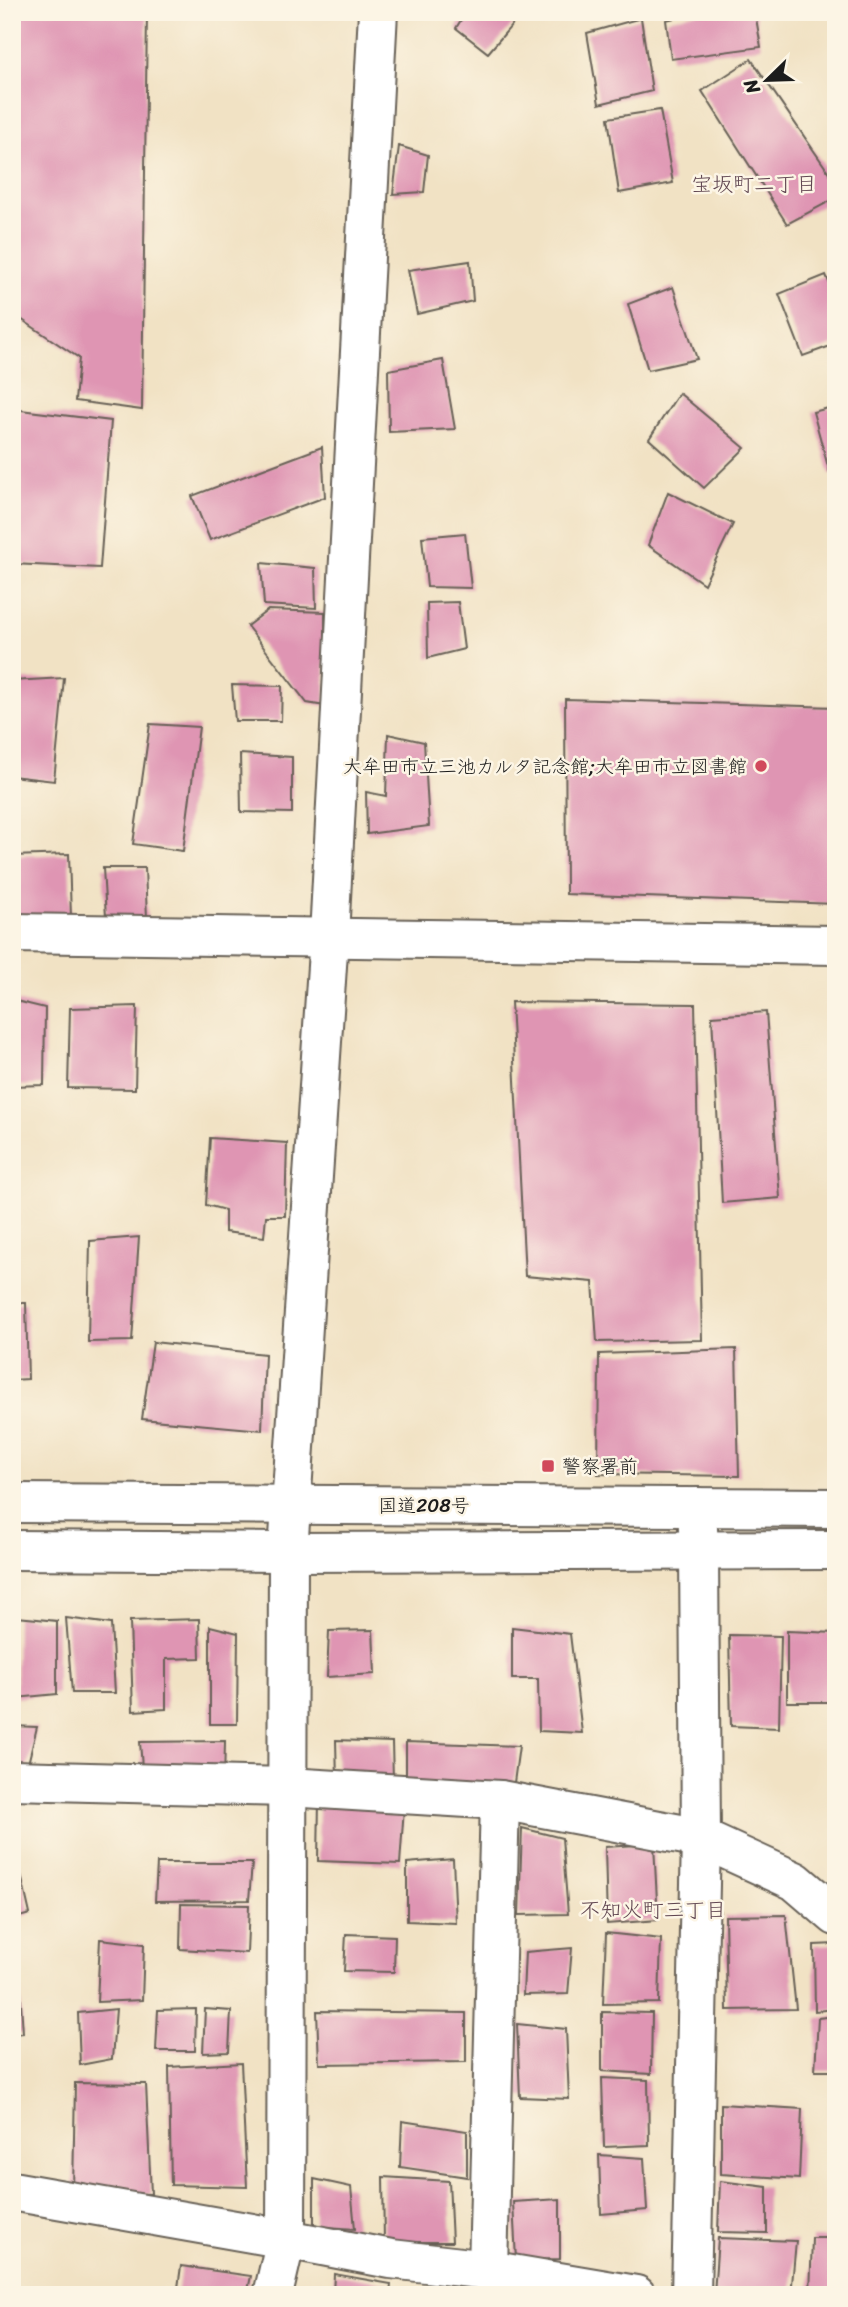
<svg xmlns="http://www.w3.org/2000/svg" width="848" height="2307" font-family="Sriracha,'Klee One',sans-serif">
<style>
.building{fill:#df95b3}
.lines{fill:none;stroke-linecap:round;stroke-linejoin:round}
.street-casing{stroke:#676157;stroke-width:42}
.highway-casing{stroke:#676157;stroke-width:42}
.street{stroke:#fff;stroke-width:38}
.highway{stroke:#fff;stroke-width:38}
.poi-dot{fill:#d1495b;stroke:#fcf5e5;stroke-width:2.5}
.labels{text-anchor:middle;dominant-baseline:central;stroke-width:5;stroke-linejoin:round;paint-order:stroke}
.poi-label{font-size:19px;fill:#1c1c1c;stroke:#fcf5e5;text-anchor:end}
.street-label{font-size:19px;fill:#1c1c1c;stroke:#fcf5e5}
.neighbourhood-label{font-size:21px;fill:#604651;stroke:#fcf5e5}
</style>
<rect width="100%" height="100%" fill="#fcf5e5"/>
<filter id="ink" filterUnits="userSpaceOnUse"><feTurbulence type="fractalNoise" baseFrequency=".0143" numOctaves="2"/><feDisplacementMap in="SourceGraphic" scale="14" xChannelSelector="R" yChannelSelector="G"/><feConvolveMatrix kernelMatrix="1 2 1 2 8 2 1 2 1" color-interpolation-filters="sRGB"/></filter>
<filter id="wash" filterUnits="userSpaceOnUse"><feTurbulence type="fractalNoise" baseFrequency=".00686" numOctaves="4" result="noise"/><feDisplacementMap in="SourceGraphic" scale="28" xChannelSelector="R" yChannelSelector="G"/><feGaussianBlur stdDeviation="1.57" result="paint"/><feColorMatrix in="noise" values="0 0 0 0 0 0 0 0 0 0 0 0 0 0 0 0 0 1.4 0 .05"/><feComposite in="paint" operator="in"/></filter>
<g filter="url(#wash)">
<rect width="100%" height="100%" fill="#f1e2c4"/>
<g id="blocks">
<g class="building">
<polygon points="12,12 147,12 142,410 75,401 79,358 12,313"/>
<polygon points="466,12 523,12 488,53 456,28"/>
<polygon points="700,12 755,12 761,47 671,59 666,20"/>
<polygon points="641,18 652,91 599,104 587,33"/>
<polygon points="751,59 836,183 836,198 787,224 702,91"/>
<polygon points="660,110 673,183 619,193 608,118"/>
<polygon points="399,146 428,155 424,192 393,194"/>
<polygon points="470,261 473,301 417,314 408,270"/>
<polygon points="826,275 836,299 836,344 803,356 779,294"/>
<polygon points="673,287 697,359 648,370 628,304"/>
<polygon points="443,360 455,429 389,432 388,370"/>
<polygon points="679,393 745,448 704,488 649,439"/>
<polygon points="836,406 836,472 830,474 813,412"/>
<polygon points="12,409 111,421 100,568 12,564"/>
<polygon points="322,447 325,497 210,540 192,496"/>
<polygon points="668,492 733,524 704,584 648,545"/>
<polygon points="465,533 471,588 427,587 422,537"/>
<polygon points="261,563 315,568 316,608 264,605"/>
<polygon points="458,602 464,649 428,658 427,603"/>
<polygon points="268,610 325,612 325,706 307,703 247,626"/>
<polygon points="64,678 54,781 12,776 12,681"/>
<polygon points="232,685 282,686 281,721 235,721"/>
<polygon points="565,699 836,707 836,904 566,894"/>
<polygon points="150,724 199,727 183,851 133,844"/>
<polygon points="388,734 424,742 429,826 367,834 366,792 386,796"/>
<polygon points="240,754 292,757 292,813 241,812"/>
<polygon points="69,854 71,918 12,918 12,856"/>
<polygon points="103,868 145,868 147,919 106,917"/>
<polygon points="12,1000 45,1008 44,1085 12,1086"/>
<polygon points="511,1002 695,1004 702,1340 597,1342 593,1282 525,1276"/>
<polygon points="137,1006 135,1089 68,1088 70,1008"/>
<polygon points="766,1012 780,1198 722,1203 712,1016"/>
<polygon points="210,1138 287,1143 285,1216 266,1216 264,1237 225,1232 225,1210 206,1205"/>
<polygon points="139,1237 132,1341 88,1342 90,1241"/>
<polygon points="12,1303 26,1303 28,1379 12,1380"/>
<polygon points="153,1342 265,1354 262,1430 142,1419"/>
<polygon points="736,1349 739,1476 598,1474 599,1354"/>
<polygon points="17,1617 57,1621 57,1694 16,1698"/>
<polygon points="66,1618 111,1624 115,1693 72,1693"/>
<polygon points="199,1619 200,1658 166,1659 166,1709 133,1711 130,1621"/>
<polygon points="210,1626 238,1633 237,1724 210,1724"/>
<polygon points="512,1627 570,1634 582,1733 539,1731 538,1679 512,1679"/>
<polygon points="373,1630 375,1674 327,1677 329,1631"/>
<polygon points="787,1631 836,1633 836,1702 787,1702"/>
<polygon points="729,1635 781,1636 779,1728 731,1726"/>
<polygon points="12,1726 37,1727 27,1768 12,1768"/>
<polygon points="336,1740 392,1742 393,1780 337,1781"/>
<polygon points="225,1741 224,1782 143,1780 140,1742"/>
<polygon points="406,1742 519,1746 513,1790 406,1783"/>
<polygon points="319,1800 404,1807 400,1864 318,1861"/>
<polygon points="522,1828 562,1838 568,1914 519,1915"/>
<polygon points="12,1835 30,1914 12,1919"/>
<polygon points="654,1844 658,1920 607,1924 605,1847"/>
<polygon points="453,1859 456,1923 407,1921 407,1863"/>
<polygon points="157,1863 252,1863 249,1900 155,1901"/>
<polygon points="181,1904 249,1905 247,1953 180,1949"/>
<polygon points="786,1915 796,2009 727,2010 725,1916"/>
<polygon points="606,1933 661,1939 659,2003 603,2004"/>
<polygon points="346,1934 395,1936 394,1972 344,1971"/>
<polygon points="100,1939 144,1944 142,2000 97,2002"/>
<polygon points="836,1944 836,2009 815,2011 814,1945"/>
<polygon points="572,1948 568,1994 523,1995 525,1952"/>
<polygon points="12,1957 18,1957 23,2033 12,2034"/>
<polygon points="116,2009 112,2059 80,2065 78,2013"/>
<polygon points="196,2009 195,2051 156,2051 158,2010"/>
<polygon points="205,2009 231,2011 229,2052 203,2053"/>
<polygon points="317,2011 466,2013 466,2062 319,2064"/>
<polygon points="602,2012 652,2013 651,2074 602,2071"/>
<polygon points="836,2016 836,2071 815,2071 818,2018"/>
<polygon points="517,2024 566,2029 569,2099 520,2097"/>
<polygon points="241,2063 247,2187 171,2185 169,2067"/>
<polygon points="602,2078 648,2080 649,2145 604,2147"/>
<polygon points="75,2083 146,2084 151,2194 73,2192"/>
<polygon points="721,2104 802,2109 799,2179 721,2174"/>
<polygon points="402,2121 467,2131 467,2177 400,2167"/>
<polygon points="599,2155 644,2158 647,2210 601,2214"/>
<polygon points="383,2177 449,2181 452,2242 384,2242"/>
<polygon points="314,2179 351,2187 355,2229 314,2226"/>
<polygon points="720,2181 767,2187 767,2233 718,2232"/>
<polygon points="560,2199 560,2259 516,2260 513,2202"/>
<polygon points="718,2238 796,2241 791,2295 714,2294"/>
<polygon points="812,2238 836,2238 836,2295 810,2295"/>
<polygon points="181,2266 251,2276 247,2295 177,2295"/>
<polygon points="334,2274 391,2284 390,2295 333,2295"/>
</g>
</g>
</g>
<g filter="url(#ink)">
<use href="#blocks" fill-opacity="0" stroke="#676157" stroke-width="2"/>
<g class="lines">
<g class="street-casing">
<g id="street">
<polyline points="12,933 836,945"/>
<polyline points="12,1780 288,1787 500,1800 701,1838 795,1881 836,1916"/>
<polyline points="12,2191 286,2239 391,2259 488,2270 636,2295"/>
<polyline points="488,2270 500,1800"/>
<polyline points="273,2295 286,2239 288,1552 329,936 378,12"/>
<polyline points="691,2295 701,1838 699,1551 697,1507"/>
</g>
</g>
<g class="highway-casing">
<g id="highway">
<polyline points="12,1503 836,1508"/>
<polyline points="12,1550 288,1552 836,1550"/>
</g>
</g>
<use href="#street" class="street"/>
<use href="#highway" class="highway"/>
</g>
</g>
<g class="poi-dot">
<circle cx="761" cy="766" r="7"/>
<rect x="541" y="1459" width="14" height="14" rx="3.5"/>
</g>
<g class="labels">
<g class="poi-label">
<text x="747" y="766">大牟田市立三池カルタ記念館;大牟田市立図書館</text>
<text x="562" y="1466" text-anchor="start">警察署前</text>
</g>
<g class="street-label">
<text x="424" y="1505">国道208号</text>
</g>
<g class="neighbourhood-label">
<text x="754" y="184">宝坂町二丁目</text>
<text x="653" y="1910">不知火町三丁目</text>
</g>
</g>
<rect width="848" height="2307" fill="none" stroke="#fcf5e5" stroke-width="42"/>
<g transform="translate(767 80) rotate(247)" stroke="#fcf5e5" stroke-width="5" paint-order="stroke">
<path d="M0-5L12 26L0 18L-12 26Z" fill="#1c1c1c"/>
<text y="-10" font-size="19" font-weight="bold" text-anchor="middle" fill="#1c1c1c">N</text>
</g>
</svg>
